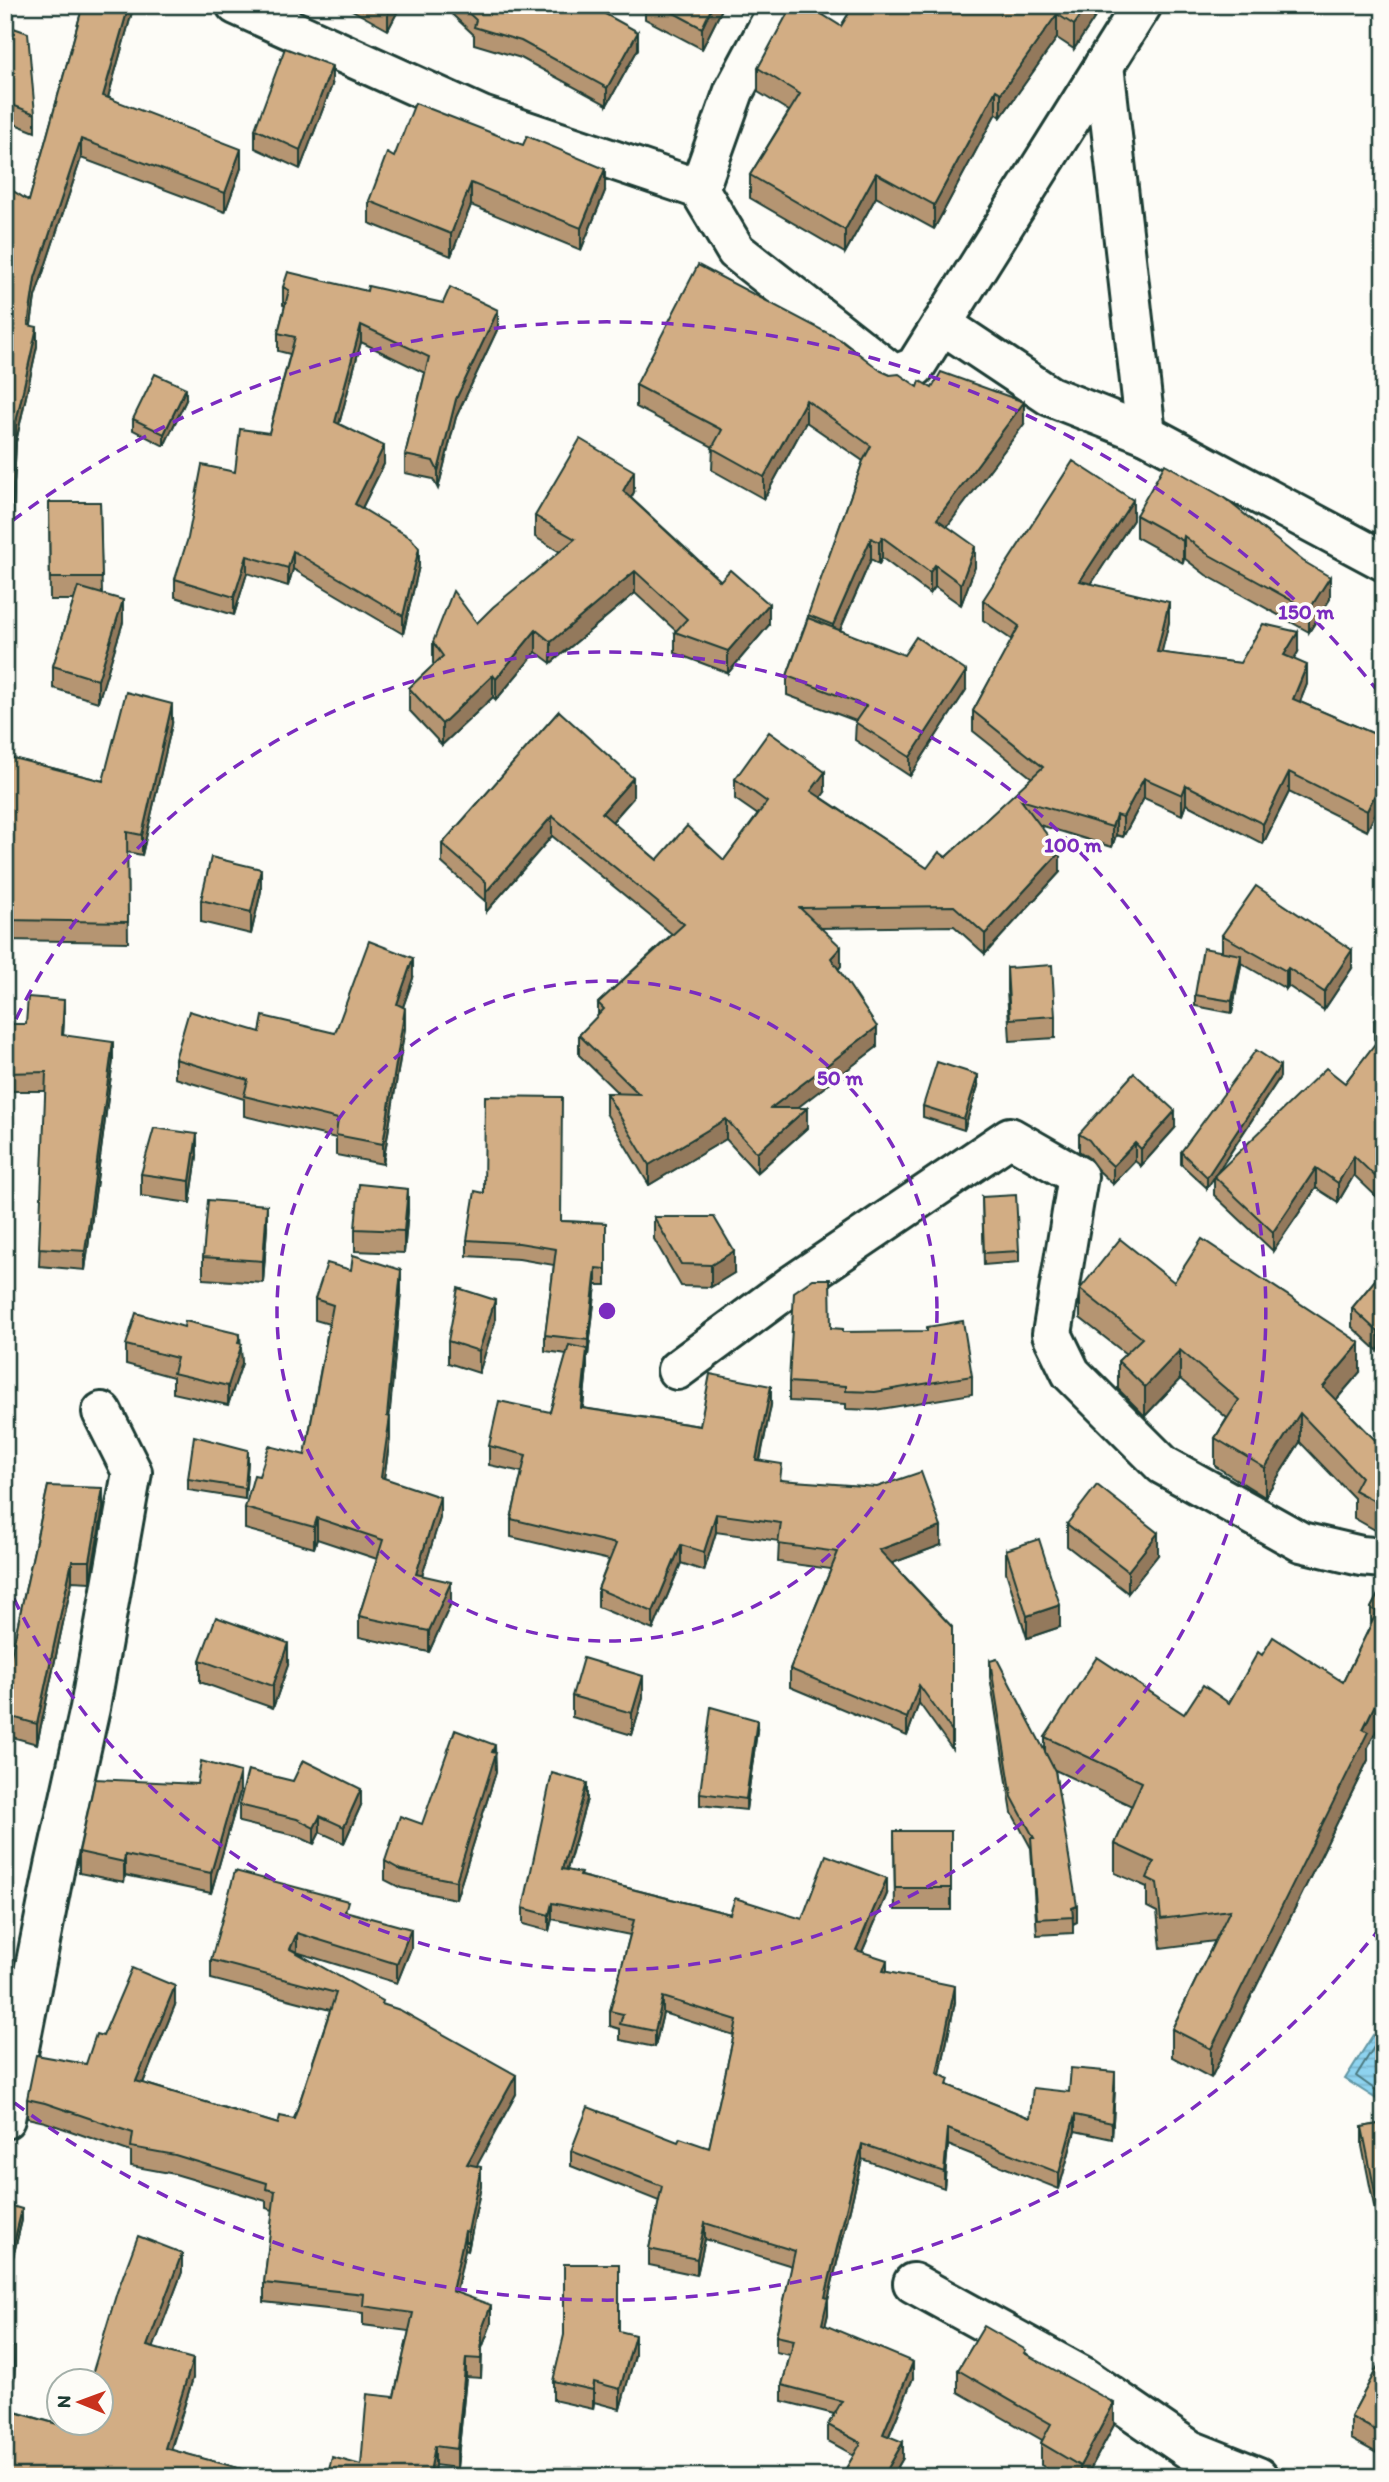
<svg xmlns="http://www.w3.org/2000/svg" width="1389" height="2482" font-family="Itim,sans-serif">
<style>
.water{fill:url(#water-rules);stroke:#6297a4;stroke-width:2}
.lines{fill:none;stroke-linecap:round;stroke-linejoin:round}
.shore{stroke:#4b797f;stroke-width:2}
.minor-casing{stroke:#1f3d34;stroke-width:44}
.minor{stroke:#fdfcf7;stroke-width:38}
.wall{fill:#b59572;stroke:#1f3d34;stroke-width:2}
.shaded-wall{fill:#93795c;stroke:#1f3d34;stroke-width:2}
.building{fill:#d2ad84;stroke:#1f3d34;stroke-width:2}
.ring{fill:none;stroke:#7b2cbf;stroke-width:3.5;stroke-dasharray:12 9}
.centre{fill:#7b2cbf;stroke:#fdfcf7;stroke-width:3.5}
.ring-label{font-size:21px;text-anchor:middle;font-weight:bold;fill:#7b2cbf;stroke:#fdfcf7;stroke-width:7;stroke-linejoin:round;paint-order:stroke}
</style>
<defs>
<pattern id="water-rules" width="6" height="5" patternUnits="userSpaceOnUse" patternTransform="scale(1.75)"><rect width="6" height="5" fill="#8ed3ef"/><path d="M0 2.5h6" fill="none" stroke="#7ab6ce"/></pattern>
</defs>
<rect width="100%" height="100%" fill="#fdfcf7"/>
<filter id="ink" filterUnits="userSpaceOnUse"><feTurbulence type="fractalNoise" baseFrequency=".0143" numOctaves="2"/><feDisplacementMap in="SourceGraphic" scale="14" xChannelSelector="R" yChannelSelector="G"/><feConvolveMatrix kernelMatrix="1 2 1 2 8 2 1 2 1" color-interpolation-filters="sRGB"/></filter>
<g filter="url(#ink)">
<polygon class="water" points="1373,2035 1384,2042 1384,2104 1345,2079"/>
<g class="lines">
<polyline class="shore" points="1384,2048 1374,2047 1356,2076 1384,2096"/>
<g class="minor-casing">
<g id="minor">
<polyline points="236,5 482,116 699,189 736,251 894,375 915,367 1142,5"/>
<polyline points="1104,65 1146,434"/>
<polyline points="699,189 734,91 780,5"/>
<polyline points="942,324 1050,396 1146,434 1384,561"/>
<polyline points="677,1370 792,1285 1010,1137 1078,1176 1052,1334 1071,1373 1163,1465 1301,1542 1361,1556 1384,1558"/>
<polyline points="5,2119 55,1866 90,1708 132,1472 102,1412"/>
<polyline points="913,2283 1082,2376 1190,2450 1258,2477"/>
</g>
</g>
<use href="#minor" class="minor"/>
</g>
<g class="wall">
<polygon points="83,5 134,5 108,97 241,168 225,212 81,158 35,297 31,325 37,346 16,442 11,547 5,546 5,186 29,201"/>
<polygon points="343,5 401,5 388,30"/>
<polygon points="442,5 589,5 638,49 607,105 521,58 474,44 474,35"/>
<polygon points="645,5 724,5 702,49 645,19"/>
<polygon points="854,5 1103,5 1074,49 1057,38 1001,117 996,113 934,229 876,197 845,253 750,198 750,175 789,111 758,92 758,68 841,26"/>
<polygon points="5,25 35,114 35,132 5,120"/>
<polygon points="332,85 300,169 255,148 255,129"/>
<polygon points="394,157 605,191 581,250 471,205 451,256 369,223 369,201"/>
<polygon points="283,287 498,328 456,417 438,489 433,479 405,473 405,455 425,373 361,342 339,424 384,464 362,508 419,566 403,634 293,569 288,586 247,573 234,615 175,597 175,579 235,472 269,433 290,354 278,351 278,333 285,306 283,305"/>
<polygon points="881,371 918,387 932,388 1024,424 947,526 975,567 961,605 935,587 930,594 882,558 879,564 871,559 840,630 966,690 910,776 855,740 856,721 787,695 787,676 863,461 806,422 764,499 712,470 713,447 636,407 636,385"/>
<polygon points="186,400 164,446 133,430 133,419"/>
<polygon points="634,492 631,498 769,625 728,673 675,653 675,632 676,631 635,593 551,663 536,652 496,700 493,697 442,745 409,710 409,688 434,665 433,663 433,642 477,623 560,552 535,537 535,516"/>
<polygon points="49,502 100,502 102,594 123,622 98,702 53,688 53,666 74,600 50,600"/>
<polygon points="1136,515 1330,599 1309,632 1206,575 1184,558 1183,563 1136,537"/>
<polygon points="1133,520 1091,584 1169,622 1161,653 1240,663 1298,652 1294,659 1307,684 1300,702 1384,738 1367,831 1289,792 1263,844 1186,804 1182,815 1144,798 1123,837 1116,835 1112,847 1040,825 1060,872 985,954 954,926 821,928 841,966 838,970 877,1047 796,1108 807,1128 757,1173 726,1139 649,1185 606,1113 606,1093 618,1093 579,1055 579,1035 598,1016 598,1003 672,934 552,836 486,912 486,902 442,863 442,844 559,711 633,798 612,822 657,860 724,860 758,815 735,799 735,779 825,792 821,797 927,868 946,857 1032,778 973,731 973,711 1012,640 983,620 983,600"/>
<polygon points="172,724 142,855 127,852 128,942 5,940 5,756 103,781"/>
<polygon points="261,891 251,934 201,922 201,900"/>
<polygon points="1222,935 1352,968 1324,1010 1288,986 1286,989 1241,963 1232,1013 1195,1006 1195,995 1222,951"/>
<polygon points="1007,968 1055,1016 1055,1038 1010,1041 1007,990"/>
<polygon points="413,978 403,1007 405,1028 383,1164 336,1155 336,1138 244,1116 244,1099 175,1078 175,1059 260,1032 335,1033"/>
<polygon points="1384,1011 1384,1204 1354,1175 1338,1202 1316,1188 1273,1251 1214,1195 1214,1177 1207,1188 1181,1164 1181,1152 1280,1077 1216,1175 1345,1083 1377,1042 1374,1039 1374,1020"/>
<polygon points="64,1019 63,1035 113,1060 85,1270 39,1266 46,1091 5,1091 5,1024 26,1024"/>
<polygon points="978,1086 964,1130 923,1117 923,1106"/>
<polygon points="1175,1128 1141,1166 1135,1161 1113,1184 1098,1170 1089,1158 1079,1151 1079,1134"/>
<polygon points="197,1156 190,1203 141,1196 141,1174"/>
<polygon points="982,1197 1019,1251 1019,1262 984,1265"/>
<polygon points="408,1211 404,1253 355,1251 355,1229"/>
<polygon points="654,1217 734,1273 711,1287 681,1286 654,1239"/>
<polygon points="561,1221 606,1223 606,1285 596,1285 588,1356 587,1356 587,1367 583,1408 700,1426 771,1405 760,1461 782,1480 941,1545 892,1563 952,1627 952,1749 919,1703 907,1736 790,1687 790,1669 831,1569 778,1562 779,1541 716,1532 704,1571 681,1563 653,1630 598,1607 598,1589 609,1560 511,1537 511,1519 522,1472 489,1465 489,1446 550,1412 567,1354 545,1351 545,1335 554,1265 519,1259 467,1256 467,1240"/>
<polygon points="267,1227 263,1283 203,1279 203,1257"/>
<polygon points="1384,1269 1378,1351 1352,1327 1352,1308"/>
<polygon points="1174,1282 1360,1372 1336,1400 1384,1449 1384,1535 1354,1518 1354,1498 1300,1442 1265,1497 1215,1466 1215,1438 1227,1418 1180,1379 1145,1416 1118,1389 1118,1361 1126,1354 1080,1318 1080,1289"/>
<polygon points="401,1291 389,1417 390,1438 384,1478 440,1518 422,1575 451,1603 429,1652 359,1637 359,1616 377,1559 317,1539 314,1548 245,1529 245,1508 259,1476 305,1455 329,1324 315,1320 315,1299"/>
<polygon points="495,1322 479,1373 448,1363 448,1341"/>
<polygon points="831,1328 972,1376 972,1394 875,1410 846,1409 846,1404 789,1401 789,1382"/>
<polygon points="240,1343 242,1363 228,1405 173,1393 173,1377 126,1364 126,1345"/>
<polygon points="248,1461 245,1499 188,1490 188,1479"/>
<polygon points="48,1486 103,1508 90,1582 72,1581 37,1744 5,1735 5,1683"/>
<polygon points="1067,1524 1158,1555 1128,1593 1067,1546"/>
<polygon points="1006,1550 1060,1627 1027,1638 1006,1572"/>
<polygon points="1384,1583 1368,1747 1368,1760 1211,2078 1172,2057 1172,2029 1215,1941 1161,1948 1157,1912 1147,1907 1147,1887 1115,1873 1115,1844 1132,1806 1055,1770 1077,1922 1073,1924 1073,1933 1037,1935 1031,1848 1012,1813 990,1677 990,1661 1045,1751 1045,1737 1184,1714 1229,1703 1262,1655 1343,1682 1371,1625 1371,1608"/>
<polygon points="200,1660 288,1665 273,1708 200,1682"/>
<polygon points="572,1696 643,1698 632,1735 572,1717"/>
<polygon points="757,1731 746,1810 700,1805 700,1793"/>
<polygon points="495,1753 496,1772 456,1899 401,1888 385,1880 385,1861"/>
<polygon points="240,1792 211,1893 125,1875 124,1882 79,1873 79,1852"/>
<polygon points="587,1799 567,1870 581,1876 730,1914 802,1919 887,1894 862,1952 887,1972 955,2002 940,2074 949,2086 1030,2118 1069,2092 1115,2087 1112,2139 1075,2131 1059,2189 948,2145 944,2188 862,2159 828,2300 828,2314 825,2326 913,2378 889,2436 903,2458 892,2477 841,2477 854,2455 828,2441 828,2425 834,2414 782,2401 782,2385 790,2355 776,2352 776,2336 792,2266 705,2239 697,2275 649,2265 649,2249 659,2201 571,2166 571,2151 678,2142 709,2148 734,2035 663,2013 655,2047 620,2040 620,2029 610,2026 610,2011 630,1935 552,1919 549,1931 523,1924 523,1908"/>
<polygon points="239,1805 361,1805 344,1843 320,1832 314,1844 297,1836 239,1822"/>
<polygon points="894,1831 951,1831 951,1910 895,1910"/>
<polygon points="348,1912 411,1948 397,1983 296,1952 383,2005 516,2094 476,2166 481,2186 468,2251 465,2250 456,2293 491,2324 482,2348 481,2378 466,2377 457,2468 435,2465 433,2477 327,2477 361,2465 394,2397 409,2331 363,2325 363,2313 264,2302 264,2283 273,2210 266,2208 266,2201 175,2174 131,2166 131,2152 45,2122 27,2118 27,2099 86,2064 103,2036 175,2005 143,2083 278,2124 294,2119 330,2010 211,1979 211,1960"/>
<polygon points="1384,2123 1384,2256 1362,2146 1362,2127"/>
<polygon points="5,2204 22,2220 13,2257 5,2255"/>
<polygon points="182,2272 153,2348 193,2378 171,2450 271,2477 5,2477 5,2346 15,2366 12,2411 75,2429"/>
<polygon points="619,2331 635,2355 620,2409 594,2402 593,2409 553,2400 553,2381"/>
<polygon points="1026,2353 1114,2425 1086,2477 1061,2477 1041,2465 1041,2443 1042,2440 958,2392 958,2370"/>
<polygon points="1384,2355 1384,2457 1351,2439 1351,2417"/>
</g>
<g class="shaded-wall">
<polygon points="129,5 134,5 103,115 103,96"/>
<polygon points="390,5 401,5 388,30 388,10"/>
<polygon points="713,5 724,5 702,49 702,28"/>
<polygon points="1088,5 1103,5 1074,49 1074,25"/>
<polygon points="1057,14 1057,38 1001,117 1001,93"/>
<polygon points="638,32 638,49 607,105 607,88"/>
<polygon points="332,66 332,85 300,169 300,150"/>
<polygon points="996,90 996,113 934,229 934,205"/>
<polygon points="81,139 81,158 35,297 28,344 28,325 35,278"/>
<polygon points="241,149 241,168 225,212 225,193"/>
<polygon points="605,169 605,191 581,250 581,228"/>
<polygon points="876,173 876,197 845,253 845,230"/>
<polygon points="471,183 471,205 451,256 451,234"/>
<polygon points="498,310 498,328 456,417 438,489 438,471 456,399"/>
<polygon points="361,325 361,342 335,439 335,422"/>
<polygon points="37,327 37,346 16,442 11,547 16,422"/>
<polygon points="186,388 186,400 164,446 164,434"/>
<polygon points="806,400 806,422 764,499 764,477"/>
<polygon points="1024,402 1024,424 937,540 937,519"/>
<polygon points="384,446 384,464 355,522 355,504"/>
<polygon points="634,471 634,492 623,512 623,491"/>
<polygon points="1133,500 1133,520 1080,601 1080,581"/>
<polygon points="1184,536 1184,558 1183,563 1183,541"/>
<polygon points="882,537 882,558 879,564 879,542"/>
<polygon points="871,538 871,559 833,646 833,625"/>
<polygon points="975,546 975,567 961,605 961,584"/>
<polygon points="419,548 419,566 403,634 403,616"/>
<polygon points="293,551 293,569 288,586 288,568"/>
<polygon points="247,556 247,573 234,615 234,597"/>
<polygon points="935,565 935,587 930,594 930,572"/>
<polygon points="635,571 635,593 551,663 551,642"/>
<polygon points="1330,577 1330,599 1309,632 1309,610"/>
<polygon points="123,600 123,622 98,702 98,680"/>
<polygon points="1169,602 1169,622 1157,672 1157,652"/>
<polygon points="769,604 769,625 728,673 728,651"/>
<polygon points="536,630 536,652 496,700 496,679"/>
<polygon points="1298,632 1298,652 1284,675 1284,655"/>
<polygon points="1307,665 1307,684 1293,719 1293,699"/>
<polygon points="966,671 966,690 910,776 910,757"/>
<polygon points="493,675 493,697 442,745 442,724"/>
<polygon points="172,704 172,724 142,855 142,835"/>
<polygon points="825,772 825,792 811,811 811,791"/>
<polygon points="1289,772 1289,792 1263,844 1263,824"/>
<polygon points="1384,776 1384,796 1367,831 1367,811"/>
<polygon points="633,778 633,798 602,833 602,813"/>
<polygon points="1144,778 1144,798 1123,837 1123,817"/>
<polygon points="1186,785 1186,804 1182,815 1182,795"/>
<polygon points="1116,815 1116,835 1112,847 1112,827"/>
<polygon points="552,816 552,836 486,912 486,892"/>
<polygon points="1060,852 1060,872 985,954 985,934"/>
<polygon points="261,869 261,891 251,934 251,912"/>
<polygon points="841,947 841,966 831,978 831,958"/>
<polygon points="1352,950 1352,968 1324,1010 1324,992"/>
<polygon points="1241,955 1241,966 1232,1013 1232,1001"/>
<polygon points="413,958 413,978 397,1024 397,1004"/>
<polygon points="1288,968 1288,986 1286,989 1286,971"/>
<polygon points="64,1000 64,1019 62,1053 62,1035"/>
<polygon points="405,1008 405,1028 383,1164 383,1144"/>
<polygon points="877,1027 877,1047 771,1128 771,1108"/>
<polygon points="113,1042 113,1060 85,1270 85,1251"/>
<polygon points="1280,1066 1280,1077 1207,1188 1207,1177"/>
<polygon points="978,1075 978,1086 964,1130 964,1119"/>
<polygon points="807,1108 807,1128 757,1173 757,1153"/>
<polygon points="1175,1111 1175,1128 1141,1166 1141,1149"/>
<polygon points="726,1119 726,1139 649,1185 649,1165"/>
<polygon points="197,1134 197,1156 190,1203 190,1181"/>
<polygon points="1135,1143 1135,1161 1113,1184 1113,1166"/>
<polygon points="1354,1156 1354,1175 1338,1202 1338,1183"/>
<polygon points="1316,1168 1316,1188 1273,1251 1273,1232"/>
<polygon points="408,1189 408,1211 404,1253 404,1231"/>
<polygon points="267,1205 267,1227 263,1283 263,1261"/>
<polygon points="734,1251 734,1273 711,1287 711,1265"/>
<polygon points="596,1268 596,1285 588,1356 588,1340"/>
<polygon points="401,1270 401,1291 388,1432 390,1417 390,1438 381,1498 381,1477"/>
<polygon points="495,1300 495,1322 479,1373 479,1351"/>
<polygon points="1384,1325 1384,1344 1378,1351 1378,1332"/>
<polygon points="240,1334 242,1363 228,1405 228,1386"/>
<polygon points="1360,1343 1360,1372 1323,1415 1323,1387"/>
<polygon points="587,1349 587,1367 581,1426 581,1408"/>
<polygon points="1180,1350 1180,1379 1145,1416 1145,1387"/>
<polygon points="771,1386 771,1405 756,1478 756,1460"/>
<polygon points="1300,1413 1300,1442 1265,1497 1265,1468"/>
<polygon points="248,1450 248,1461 245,1499 245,1488"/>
<polygon points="103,1488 103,1508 90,1582 90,1561"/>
<polygon points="440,1497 440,1518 416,1595 416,1574"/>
<polygon points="716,1514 716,1532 704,1571 704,1552"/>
<polygon points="317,1518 317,1539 314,1548 314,1527"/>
<polygon points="941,1527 941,1545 879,1568 879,1550"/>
<polygon points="1158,1533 1158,1555 1128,1593 1128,1571"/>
<polygon points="681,1545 681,1563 653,1630 653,1612"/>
<polygon points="72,1561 72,1581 37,1744 37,1724"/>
<polygon points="451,1582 451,1603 429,1652 429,1631"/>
<polygon points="1060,1605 1060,1627 1027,1638 1027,1616"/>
<polygon points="288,1643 288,1665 273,1708 273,1686"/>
<polygon points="643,1676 643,1698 632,1735 632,1713"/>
<polygon points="919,1685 919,1703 907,1736 907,1718"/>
<polygon points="1384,1686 1384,1715 1368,1747 1368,1760 1211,2078 1211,2049"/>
<polygon points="757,1720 757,1731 746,1810 746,1799"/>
<polygon points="495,1745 496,1772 456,1899 456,1881"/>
<polygon points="240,1772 240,1792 211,1893 211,1873"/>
<polygon points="587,1783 587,1799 562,1885 562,1869"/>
<polygon points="361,1789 361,1805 344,1843 344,1827"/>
<polygon points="320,1816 320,1832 314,1844 314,1828"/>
<polygon points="125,1855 125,1875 124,1882 124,1862"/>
<polygon points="887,1878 887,1894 856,1966 856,1950"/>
<polygon points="552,1903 552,1919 549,1931 549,1915"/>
<polygon points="1077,1906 1077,1922 1073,1924 1072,1908"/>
<polygon points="411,1929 411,1948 397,1983 397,1964"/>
<polygon points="297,1933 297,1952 290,1949"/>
<polygon points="887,1960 887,1976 883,1971"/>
<polygon points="175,1986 175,2005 136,2100 136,2081"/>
<polygon points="955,1986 955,2002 937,2089 937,2073"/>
<polygon points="663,1997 663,2013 655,2047 655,2031"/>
<polygon points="1115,2072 1115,2087 1112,2139 1112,2123"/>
<polygon points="516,2075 516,2094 467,2184 467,2164"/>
<polygon points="1075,2115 1075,2131 1059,2189 1059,2173"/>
<polygon points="948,2129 948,2145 944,2188 944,2172"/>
<polygon points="862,2144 862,2159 828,2300 828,2314 822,2340 822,2324 825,2297"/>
<polygon points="481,2167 481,2186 468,2251 468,2232"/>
<polygon points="22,2209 22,2220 13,2257 13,2246"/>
<polygon points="705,2223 705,2239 697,2275 697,2259"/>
<polygon points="465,2231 465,2250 452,2311 452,2291"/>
<polygon points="182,2253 182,2272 147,2365 147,2346"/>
<polygon points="491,2305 491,2324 482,2348 481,2378 482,2329"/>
<polygon points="635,2335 635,2355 620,2409 620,2389"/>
<polygon points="15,2347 15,2366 11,2430 11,2411"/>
<polygon points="466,2358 466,2377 457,2468 457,2449"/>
<polygon points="193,2359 193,2378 165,2467 165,2448"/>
<polygon points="913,2362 913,2378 883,2450 883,2434"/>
<polygon points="594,2382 594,2402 593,2409 593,2390"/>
<polygon points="1114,2403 1114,2425 1086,2477 1080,2477 1080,2466"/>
<polygon points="903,2442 903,2458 892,2477 883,2477"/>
<polygon points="435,2446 435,2465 433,2477 429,2477"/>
</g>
<g class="building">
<polygon points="83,5 129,5 103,96 241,149 225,193 81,139 35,278 28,325 37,327 16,422 11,527 5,527 5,186 29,201"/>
<polygon points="379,5 390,5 388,10"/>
<polygon points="460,5 589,5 638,32 607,88 521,41 474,27 476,20"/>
<polygon points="659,5 713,5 702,28"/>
<polygon points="792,5 807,5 841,26 854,5 1088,5 1074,25 1057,14 1001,93 996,90 934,205 876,173 845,230 750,175 800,94 758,68"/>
<polygon points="5,25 28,33 35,114 5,102"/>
<polygon points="285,48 332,66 300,150 255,129"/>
<polygon points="415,103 523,145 527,136 605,169 581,228 471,183 451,234 369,201 387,153 394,157"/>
<polygon points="698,265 841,340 881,371 890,375 899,374 918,387 920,381 932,388 941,372 1024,402 937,519 975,546 961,584 935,565 930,572 882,537 879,542 871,538 833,625 808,615 863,461 871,446 806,400 764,477 712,448 722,430 636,385"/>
<polygon points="288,272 367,291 368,286 443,303 450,287 498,310 456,399 438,471 433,461 405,455 429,357 361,325 335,422 384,446 355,504 411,538 419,548 403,616 293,551 288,568 247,556 234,597 175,579 188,538 202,465 235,472 240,429 269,433 295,337 278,333 289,290 283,287"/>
<polygon points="155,374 186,388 164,434 133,419"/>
<polygon points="580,439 634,471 623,491 720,581 730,570 769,604 728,651 675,632 687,619 635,571 551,642 536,630 496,679 493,675 442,724 409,688 443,656 433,642 453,591 477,623 493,607 575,539 535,516"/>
<polygon points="1073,461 1133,500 1080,581 1169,602 1157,652 1240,663 1263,624 1298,632 1284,655 1307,665 1293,699 1384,738 1384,776 1367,811 1289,772 1263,824 1186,785 1182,795 1144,778 1123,817 1116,815 1112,827 1021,800 1060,852 985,934 954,906 800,908 841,947 831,958 877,1027 771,1108 807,1108 757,1153 726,1119 649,1165 606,1093 639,1094 579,1035 604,1009 598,1003 684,924 552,816 486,892 486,882 442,844 559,711 633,778 602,813 657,860 687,826 724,860 767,802 735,779 769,732 825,772 811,791 927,868 939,852 946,857 1043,767 973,711 1019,626 983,600"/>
<polygon points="1165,464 1223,497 1303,561 1330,577 1309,610 1206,553 1184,536 1183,541 1136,515"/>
<polygon points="49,502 100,502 102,578 50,578"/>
<polygon points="78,587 123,600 98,680 53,666"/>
<polygon points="808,618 904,655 916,637 966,671 910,757 855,722 866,706 787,676"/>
<polygon points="126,692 172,704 142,835 127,832 128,922 5,920 5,756 103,781"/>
<polygon points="211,857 261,869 251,912 201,900"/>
<polygon points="1256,886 1352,950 1324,992 1288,968 1286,971 1222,935"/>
<polygon points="369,941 413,958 397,1004 405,1008 383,1144 336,1135 338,1119 244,1096 248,1080 175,1059 189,1011 260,1032 263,1016 335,1033"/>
<polygon points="1203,948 1241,955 1232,1001 1195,995"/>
<polygon points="1052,965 1055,1016 1010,1019 1007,968"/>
<polygon points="28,997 64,1000 62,1035 113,1042 85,1251 39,1248 46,1072 5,1073 5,1024 26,1024"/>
<polygon points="1384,1011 1384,1030 1374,1020"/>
<polygon points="1384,1032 1384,1185 1354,1156 1338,1183 1316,1168 1273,1232 1214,1176 1326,1068 1345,1083"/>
<polygon points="1256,1050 1280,1066 1207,1177 1181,1152"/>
<polygon points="937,1062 978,1075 964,1119 923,1106"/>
<polygon points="1134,1073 1175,1111 1141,1149 1135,1143 1113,1166 1098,1152 1089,1140 1079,1134"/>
<polygon points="485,1096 562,1097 561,1221 606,1223 606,1269 596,1268 588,1340 545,1335 556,1249 519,1243 467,1240 475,1191 484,1193"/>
<polygon points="154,1128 197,1134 190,1181 141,1174"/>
<polygon points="359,1184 408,1189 404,1231 355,1229"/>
<polygon points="1016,1195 1019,1251 984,1253 982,1197"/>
<polygon points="208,1200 267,1205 263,1261 203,1257"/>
<polygon points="654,1217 714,1217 734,1251 711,1265 681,1264"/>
<polygon points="1120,1239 1174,1282 1202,1239 1360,1343 1323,1387 1384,1449 1384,1506 1354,1490 1361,1477 1300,1413 1265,1468 1215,1438 1239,1400 1180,1350 1145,1387 1118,1361 1142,1338 1080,1289"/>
<polygon points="353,1255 401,1270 387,1416 390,1417 381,1477 440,1497 416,1574 451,1582 429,1631 359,1616 383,1540 317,1518 314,1527 245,1508 254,1475 259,1476 269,1446 305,1455 333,1305 315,1299 327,1263 351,1270"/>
<polygon points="1384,1269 1384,1325 1378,1332 1352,1308"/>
<polygon points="813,1279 830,1279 831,1328 843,1329 843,1332 927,1331 927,1327 963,1321 972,1376 875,1392 846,1391 846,1386 789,1382 794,1292"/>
<polygon points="458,1288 495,1300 479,1351 448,1341"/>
<polygon points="136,1313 184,1327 185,1321 240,1334 238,1343 242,1344 228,1386 173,1373 177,1358 126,1345"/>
<polygon points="569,1345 587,1349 581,1408 700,1426 710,1374 771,1386 756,1460 782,1464 780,1480 877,1487 921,1472 941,1527 879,1550 952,1627 952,1731 919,1685 907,1718 790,1669 838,1552 778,1544 781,1523 716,1514 704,1552 681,1545 653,1612 598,1589 616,1544 511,1519 526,1455 489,1446 499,1401 550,1412"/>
<polygon points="194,1436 248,1450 245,1488 188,1479"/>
<polygon points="1097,1485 1158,1533 1128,1571 1067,1524"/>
<polygon points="48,1486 103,1488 90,1561 72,1561 37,1724 5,1715 5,1683"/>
<polygon points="1039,1539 1060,1605 1027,1616 1006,1550"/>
<polygon points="1384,1583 1384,1686 1363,1729 1368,1732 1211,2049 1172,2029 1230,1910 1161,1919 1157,1883 1147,1878 1154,1862 1115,1844 1142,1782 1045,1737 1097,1657 1184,1714 1203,1685 1229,1703 1258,1652 1262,1655 1273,1637 1343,1682 1377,1612 1371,1608"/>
<polygon points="216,1617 288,1643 273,1686 200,1660"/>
<polygon points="583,1658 643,1676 632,1713 572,1696"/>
<polygon points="997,1659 1055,1771 1077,1906 1072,1908 1073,1917 1037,1919 1031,1838 1034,1838 1012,1797 990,1661"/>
<polygon points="711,1707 757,1720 746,1799 700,1793"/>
<polygon points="455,1730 495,1745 492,1752 496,1753 456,1881 401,1870 385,1861 400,1816 422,1824"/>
<polygon points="303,1760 361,1789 344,1827 320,1816 314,1828 297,1819 239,1805 248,1770 293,1781"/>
<polygon points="201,1761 240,1772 211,1873 125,1855 124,1862 79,1852 95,1779 197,1784"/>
<polygon points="552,1773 587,1783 562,1869 581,1873 580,1876 730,1914 735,1898 802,1919 826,1855 887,1878 856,1950 887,1960 883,1971 955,1986 937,2073 949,2079 947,2085 1030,2118 1033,2088 1069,2092 1071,2068 1115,2072 1112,2123 1075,2115 1059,2173 948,2129 944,2172 862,2144 825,2297 828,2298 822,2324 913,2362 883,2434 903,2442 883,2477 841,2477 861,2443 828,2425 842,2401 782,2385 794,2340 776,2336 795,2251 705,2223 697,2259 649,2249 662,2186 571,2151 588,2107 678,2142 680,2138 709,2148 737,2020 663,1997 655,2031 620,2024 623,2014 610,2011 634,1920 552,1903 549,1915 523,1908"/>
<polygon points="894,1831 951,1831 951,1888 895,1888"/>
<polygon points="235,1871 348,1901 345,1911 411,1929 397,1964 297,1933 290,1949 383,2001 382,2004 400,2010 516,2075 467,2164 481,2167 468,2232 465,2231 452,2291 491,2305 482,2329 481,2359 466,2358 457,2449 435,2446 429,2477 327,2477 332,2457 361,2465 367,2394 394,2397 413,2313 363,2306 364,2294 264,2283 275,2191 266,2189 267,2183 175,2155 131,2147 133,2133 45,2103 27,2099 36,2055 86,2064 96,2034 103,2036 132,1968 175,1986 136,2081 278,2124 280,2116 294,2119 336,1993 211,1960"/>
<polygon points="1384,2123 1384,2237 1362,2127"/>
<polygon points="5,2204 22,2209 13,2246 5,2244"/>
<polygon points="138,2236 182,2253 147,2346 193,2359 165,2448 271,2477 18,2477 5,2473 5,2346 15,2347 11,2411 75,2429 77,2423 102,2423 102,2381 90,2381 117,2292"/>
<polygon points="564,2264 619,2264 619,2331 635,2335 620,2389 594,2382 593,2390 553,2381 564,2335"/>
<polygon points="984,2326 1026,2350 1024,2353 1114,2403 1080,2466 1041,2443 1051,2424 958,2370"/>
<polygon points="1384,2355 1384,2435 1351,2417"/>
<polygon points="686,2472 695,2477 683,2477"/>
</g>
</g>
<g class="ring">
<circle cx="607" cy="1311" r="330"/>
<path d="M7 1038A659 659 0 1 1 7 1584"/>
<path d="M1381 1927A989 989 0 0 1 12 2101M12 521A989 989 0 0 1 1381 695"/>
</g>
<circle cx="607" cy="1311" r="10" class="centre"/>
<g class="ring-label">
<text x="1306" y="619">150 m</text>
<text x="1073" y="852">100 m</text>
<text x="840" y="1085">50 m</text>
</g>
<rect width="1389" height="2482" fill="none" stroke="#fdfcf7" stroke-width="28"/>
<rect x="14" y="14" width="1361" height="2454" fill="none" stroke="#1f3d34" stroke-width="2.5" filter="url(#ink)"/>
<g transform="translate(80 2402) rotate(271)"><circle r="33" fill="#fdfcf7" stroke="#a4b0a9" stroke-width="2"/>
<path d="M0-5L12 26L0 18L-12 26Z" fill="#c8321e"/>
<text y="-10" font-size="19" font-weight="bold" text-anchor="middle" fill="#1f3d34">N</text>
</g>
</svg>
